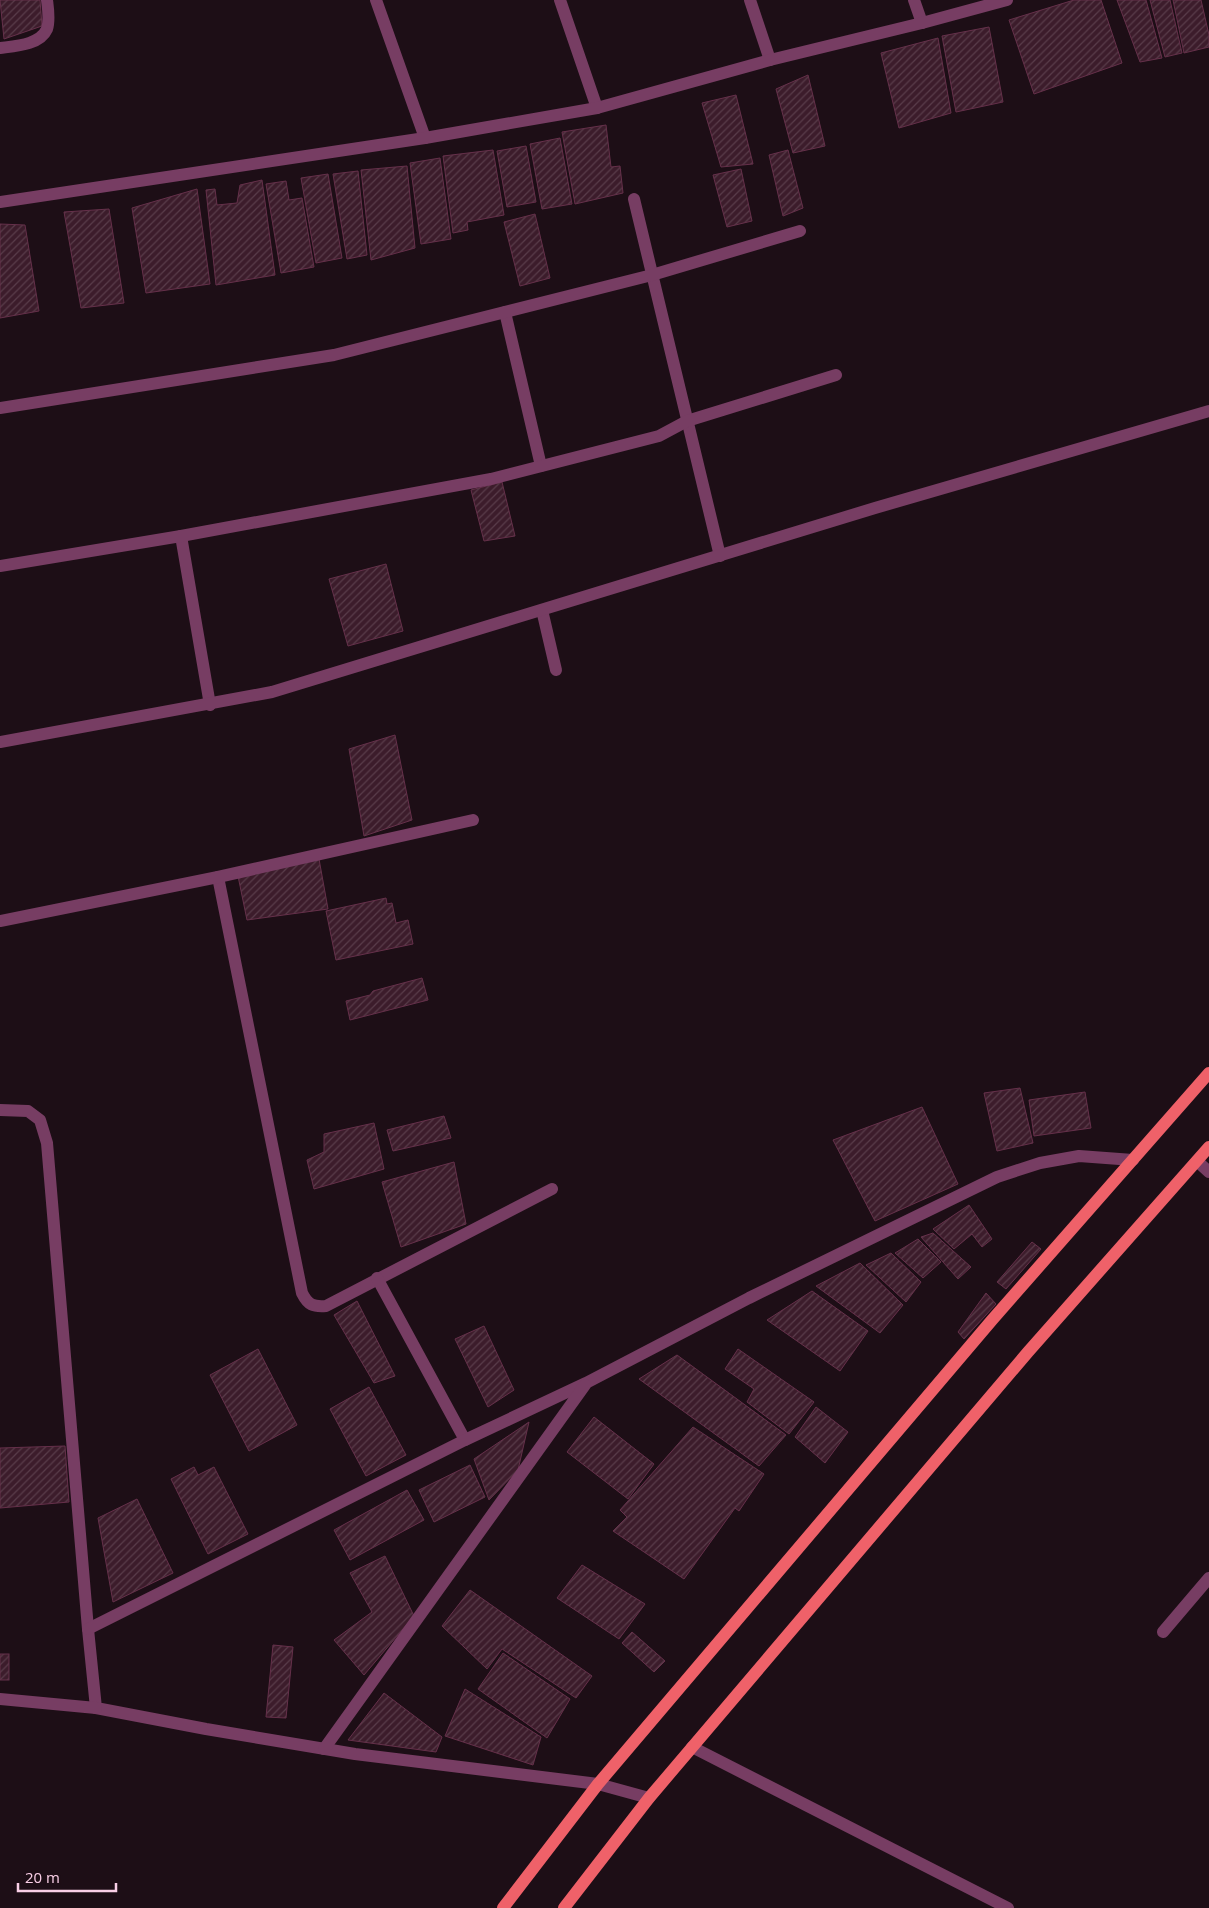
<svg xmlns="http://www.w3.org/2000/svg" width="1209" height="1908" font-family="'Open Sans',sans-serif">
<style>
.building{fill:url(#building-hatch);stroke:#65304a}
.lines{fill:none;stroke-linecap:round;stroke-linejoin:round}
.minor{stroke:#773d63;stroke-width:12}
.major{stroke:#ef6169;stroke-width:12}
</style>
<defs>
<pattern id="building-hatch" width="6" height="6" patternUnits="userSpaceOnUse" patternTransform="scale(1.25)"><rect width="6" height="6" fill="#3c1c2b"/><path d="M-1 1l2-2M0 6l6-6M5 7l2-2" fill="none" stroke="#593c4a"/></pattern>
</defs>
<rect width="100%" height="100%" fill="#1d0e16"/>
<g class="building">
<polygon points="0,0 40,0 42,26 4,39"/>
<polygon points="1074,0 1101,0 1122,63 1034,94 1009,20"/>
<polygon points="1117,0 1146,0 1162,58 1140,62"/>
<polygon points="1150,0 1170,0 1182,53 1165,57"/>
<polygon points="1173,0 1201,0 1209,35 1209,47 1184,53"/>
<polygon points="989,27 1003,102 956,112 942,36"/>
<polygon points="938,38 951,113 899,128 881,53"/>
<polygon points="808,75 825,146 793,153 776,89"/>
<polygon points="736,95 753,164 721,167 702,103"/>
<polygon points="606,125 611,167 620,166 623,193 575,204 562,132"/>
<polygon points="560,138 572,204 542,209 530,144"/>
<polygon points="526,146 536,202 507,207 497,151"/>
<polygon points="493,150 504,215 467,222 468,230 453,233 443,156"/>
<polygon points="788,150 803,208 783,216 769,155"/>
<polygon points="440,158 451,239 421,244 410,163"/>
<polygon points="407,166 415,248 371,260 361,170"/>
<polygon points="741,169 752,221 727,227 713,175"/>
<polygon points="358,171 367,255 347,259 333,174"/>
<polygon points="328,174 342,258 316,263 301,178"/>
<polygon points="262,180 275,275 216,285 206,190 215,189 217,205 237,203 240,185"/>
<polygon points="286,181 289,200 302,198 314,267 281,273 266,184"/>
<polygon points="197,189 210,284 146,293 132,208"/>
<polygon points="109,209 124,303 81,308 64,212"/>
<polygon points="535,214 550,278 520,286 504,222"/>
<polygon points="0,224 25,225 39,311 0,318"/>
<polygon points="502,482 515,536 484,541 471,490"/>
<polygon points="386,564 403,631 348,646 329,579"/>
<polygon points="395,735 412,820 364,836 349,749"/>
<polygon points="319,859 328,909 247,920 238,876"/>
<polygon points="386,898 387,904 392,903 396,923 408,920 413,944 336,960 326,911"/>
<polygon points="422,978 428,1000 350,1020 346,1001 370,995 373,991"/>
<polygon points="1020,1088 1033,1143 997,1151 984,1093"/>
<polygon points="1085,1092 1091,1128 1034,1136 1029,1100"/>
<polygon points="922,1107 958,1184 875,1221 833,1140"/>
<polygon points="444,1116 451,1138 393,1151 387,1130"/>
<polygon points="374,1123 384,1169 314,1189 307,1160 324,1152 324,1134"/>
<polygon points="454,1162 466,1224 401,1247 382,1182"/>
<polygon points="969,1205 992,1239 982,1247 972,1234 954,1249 933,1229"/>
<polygon points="933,1233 971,1267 958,1279 921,1237"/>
<polygon points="918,1239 941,1262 923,1278 895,1253"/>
<polygon points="1032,1242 1041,1249 1006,1289 997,1282"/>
<polygon points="891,1253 921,1282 906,1302 866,1265"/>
<polygon points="860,1263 903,1305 880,1333 816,1286"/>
<polygon points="812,1291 868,1331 840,1371 767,1320"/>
<polygon points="986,1293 996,1304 964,1339 958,1332"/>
<polygon points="357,1301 395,1376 374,1383 334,1315"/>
<polygon points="484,1326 514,1390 488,1407 455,1339"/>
<polygon points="258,1349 297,1425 249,1451 210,1375"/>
<polygon points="738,1349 814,1402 789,1434 747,1402 754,1389 725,1369"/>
<polygon points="677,1355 786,1435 759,1466 639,1379"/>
<polygon points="369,1387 406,1455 366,1476 330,1409"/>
<polygon points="816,1407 848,1432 825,1463 795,1437"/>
<polygon points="594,1417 654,1464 628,1499 567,1452"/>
<polygon points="529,1422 518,1470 489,1500 474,1459"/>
<polygon points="693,1427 764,1474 739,1511 735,1508 684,1579 613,1531 627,1517 620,1510"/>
<polygon points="65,1446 69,1502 0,1508 0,1448"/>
<polygon points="470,1465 485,1497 434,1522 419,1490"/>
<polygon points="194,1467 198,1475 214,1467 248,1534 208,1554 171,1479"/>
<polygon points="407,1490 424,1520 350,1560 334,1530"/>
<polygon points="137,1499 173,1573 113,1602 98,1518"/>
<polygon points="385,1556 414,1616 364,1675 334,1640 372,1612 350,1573"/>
<polygon points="582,1565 645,1604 619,1639 557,1598"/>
<polygon points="470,1590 592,1676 576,1698 502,1649 487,1669 442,1626"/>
<polygon points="632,1632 665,1661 654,1672 622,1643"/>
<polygon points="273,1645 293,1647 286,1718 266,1717"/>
<polygon points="503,1653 570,1699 547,1738 478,1689"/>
<rect x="0" y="1654" width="9" height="26"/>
<polygon points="465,1689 541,1737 533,1765 445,1736"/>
<polygon points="384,1693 442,1737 436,1752 348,1740"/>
</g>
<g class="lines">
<g class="minor">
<polyline points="376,0 425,138"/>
<polyline points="560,0 597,108"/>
<polyline points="750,0 770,60"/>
<polyline points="914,0 922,23"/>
<path d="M0 48C15 46 40 45 47 29 50 20 48 8 47 0"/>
<polyline points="634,199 720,556"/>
<polyline points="0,202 425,138 597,108 770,60 922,23 1007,0"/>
<polyline points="505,312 541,466"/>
<polyline points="0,408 334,355 652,275 800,231"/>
<polyline points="181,536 210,705"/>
<polyline points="0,566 181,536 491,479 659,436 687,421 836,375"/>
<polyline points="542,610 556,670"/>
<polyline points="0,742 272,692 875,508 1209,411"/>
<path d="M218 877 302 1293C308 1305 313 1307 326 1306L552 1189"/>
<polyline points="0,921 218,877 473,820"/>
<polyline points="0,1110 28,1111 40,1120 47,1143 88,1629 96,1708 206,1729 355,1754 598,1784 649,1798"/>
<polyline points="1197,1161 1209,1172"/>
<polyline points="377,1278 465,1440"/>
<polyline points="88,1629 465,1440 586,1383 749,1298 997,1177 1040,1163 1079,1156 1133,1160"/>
<polyline points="1163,1632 1209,1578"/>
<polyline points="0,1699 96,1708"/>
<polyline points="692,1747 1008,1908"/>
<polyline points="324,1749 585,1385"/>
</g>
<g class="major">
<polyline points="503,1908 598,1784 992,1320 1209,1073"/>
<polyline points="564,1908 649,1798 1028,1352 1209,1147"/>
</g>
</g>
<path d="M18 1883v8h98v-8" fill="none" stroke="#facfe7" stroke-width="2.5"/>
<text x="25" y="1883" font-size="15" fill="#facfe7" stroke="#1d0e16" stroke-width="4" paint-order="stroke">20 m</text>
</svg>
